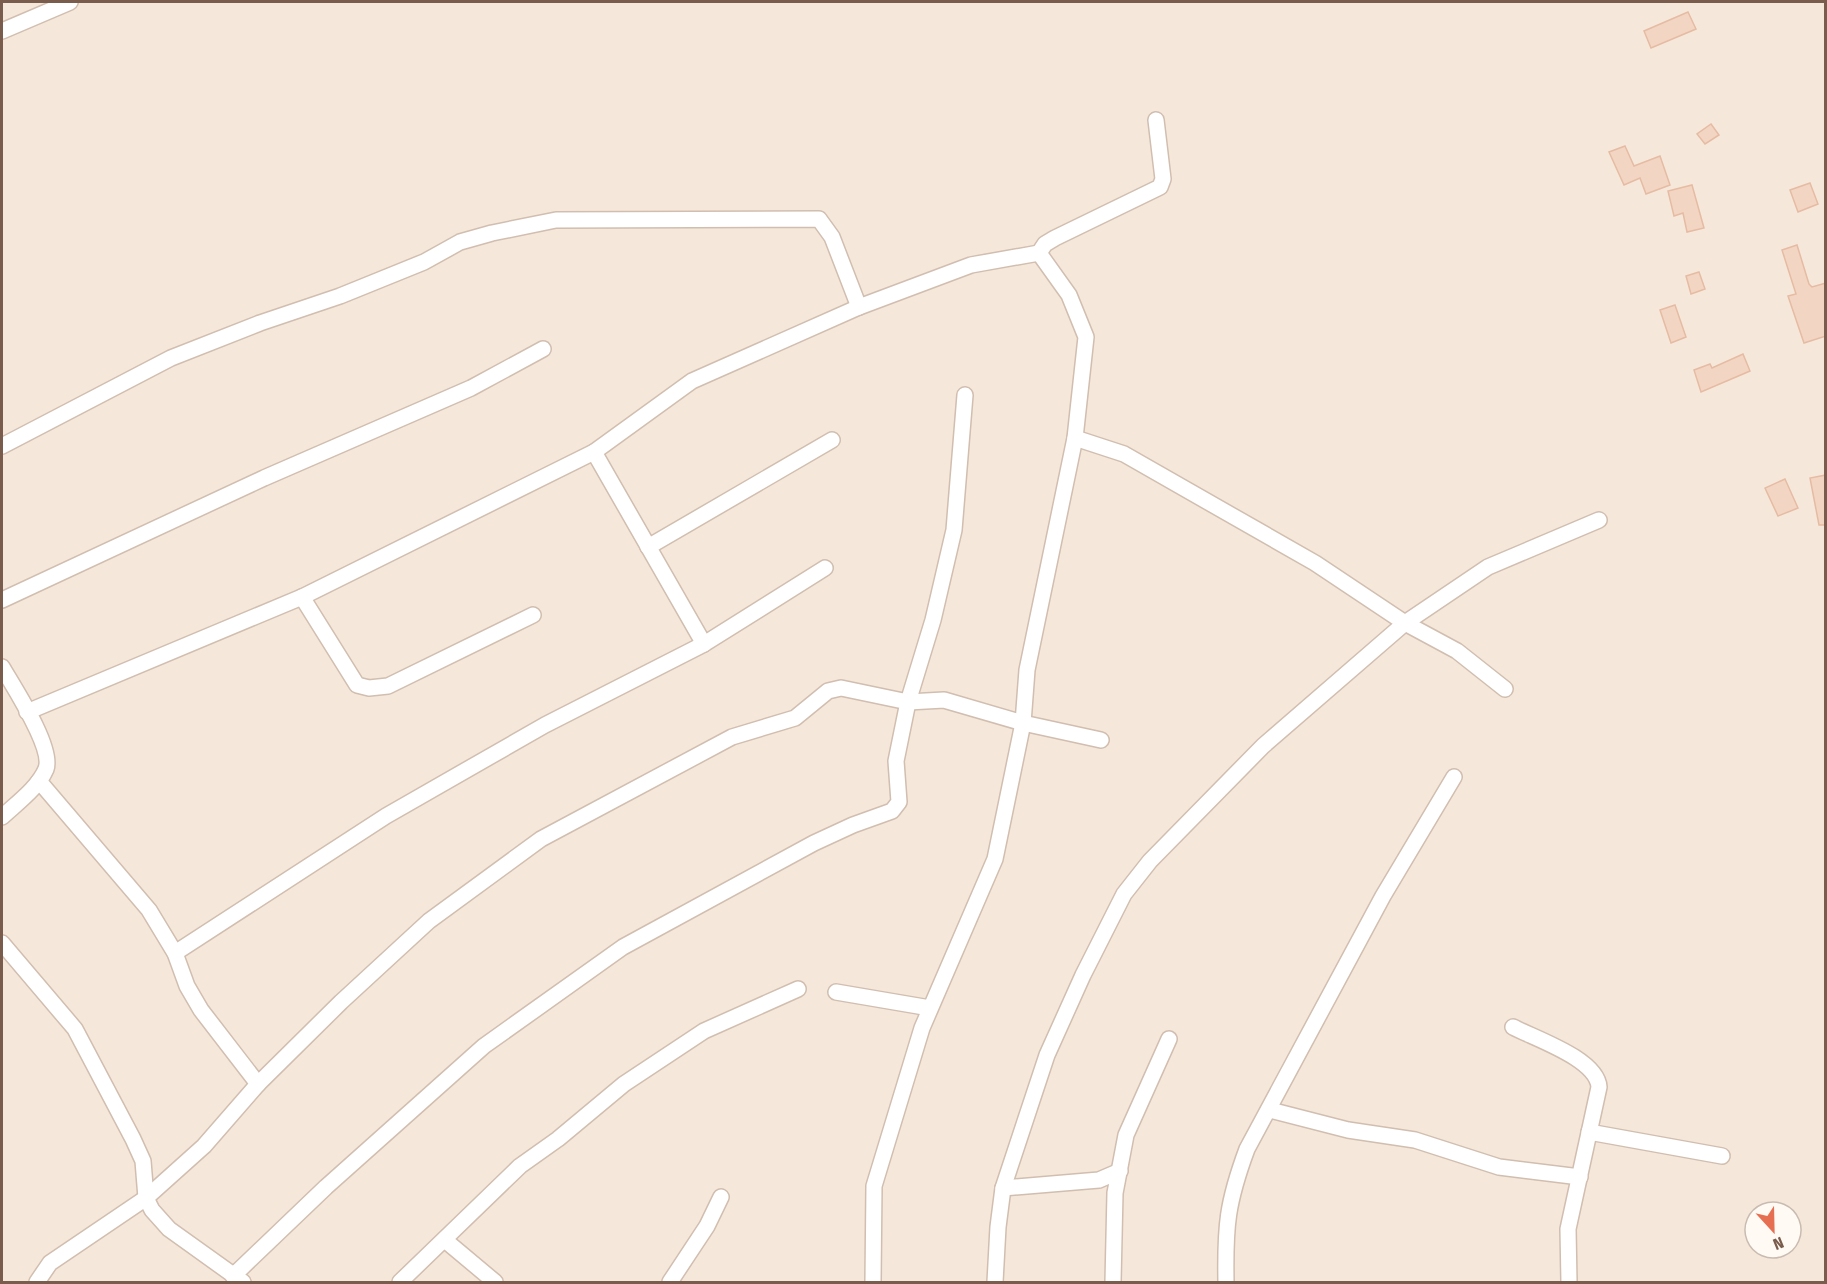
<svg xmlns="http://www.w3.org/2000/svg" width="1827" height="1284" font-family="'Fira Sans Condensed',sans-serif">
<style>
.residential{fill:#f5e8da;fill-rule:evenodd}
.building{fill:#f3d5c3;stroke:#e6bba3;stroke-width:1.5}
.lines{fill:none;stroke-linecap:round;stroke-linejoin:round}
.street-casing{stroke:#d1beb0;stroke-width:18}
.street{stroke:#fff;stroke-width:15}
</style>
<rect width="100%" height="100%" fill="#fdf6ec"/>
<path class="residential" d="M2 2H1825V1282H2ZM1755 1212H1791V1248H1755Z"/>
<g class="building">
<polygon points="1688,12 1696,29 1651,48 1644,31"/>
<polygon points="1711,124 1719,135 1705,144 1697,134"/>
<polygon points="1625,146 1634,166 1660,156 1670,185 1646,194 1640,178 1624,185 1609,152"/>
<polygon points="1810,183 1818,204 1798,212 1790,190"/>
<polygon points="1692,185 1704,228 1687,232 1683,213 1674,216 1668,191"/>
<polygon points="1797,245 1809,284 1812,287 1826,283 1826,336 1804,343 1788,296 1796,294 1782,250"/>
<polygon points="1699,272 1705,289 1691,294 1686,276"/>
<polygon points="1675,305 1686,337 1671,343 1660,310"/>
<polygon points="1743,354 1750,371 1701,392 1694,370 1710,364 1712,368"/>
<polygon points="1826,475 1826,525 1819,525 1810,478"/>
<polygon points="1785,479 1798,508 1778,516 1765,488"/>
</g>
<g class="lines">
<g class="street-casing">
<g id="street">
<polyline points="2,31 70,2"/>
<polyline points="1039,253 1045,244 1055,238 1160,187 1163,179 1156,120"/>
<polyline points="1075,438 1124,454 1315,563 1405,623 1457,651 1505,689"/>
<polyline points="2,446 171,358 260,323 340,296 424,262 460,242 492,233 556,220 819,219 832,237 859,307"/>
<polyline points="594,452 704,644"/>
<polyline points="648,547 832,440"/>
<polyline points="302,597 357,685 369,688 388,686 533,615"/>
<polyline points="2,600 264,478 471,388 543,349"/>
<path d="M2 667C13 686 54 748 46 769 38 788 17 803 2 817"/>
<polyline points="27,712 302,597 594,452 692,381 859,307 971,265 1039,253"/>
<polyline points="39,781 149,910 175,953 187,986 201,1010 258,1084"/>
<polyline points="2,943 75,1029 133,1139 143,1161 146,1198 152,1210 169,1229 243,1282"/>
<polyline points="175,953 386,816 545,725 704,644 825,568"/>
<polyline points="836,992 930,1008"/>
<path d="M1513 1027C1536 1039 1597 1059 1599 1087L1568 1229 1569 1282"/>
<polyline points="1270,1110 1348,1130 1415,1140 1499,1167 1580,1177"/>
<polyline points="1589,1132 1722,1156"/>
<polyline points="1003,1188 1099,1180 1120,1171"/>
<polyline points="446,1241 495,1282"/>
<polyline points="233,1276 326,1187 484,1046 623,947 814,843 853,825 892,811 899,802 896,761 908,702 933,620 954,530 965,395"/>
<polyline points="37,1282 50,1263 146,1198 204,1146 258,1084 341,1002 429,921 541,839 732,737 795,718 828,691 841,688 908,702 944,700 1023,723 1101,740"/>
<polyline points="400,1282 520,1166 558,1139 624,1084 704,1031 798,989"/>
<polyline points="670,1282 707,1226 721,1197"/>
<polyline points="873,1282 874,1186 922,1028 995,859 1023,723 1027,670 1075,438 1086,337 1069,295 1039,253"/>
<polyline points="995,1282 998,1227 1003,1188 1047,1055 1083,975 1124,894 1150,861 1263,746 1405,623 1488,567 1599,520"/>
<polyline points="1113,1282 1115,1193 1126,1135 1169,1039"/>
<path d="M1226 1282C1225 1226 1227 1203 1247 1149L1383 896 1454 777"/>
</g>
</g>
<use href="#street" class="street"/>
</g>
<rect width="1827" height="1284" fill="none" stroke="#7a5c4d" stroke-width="6"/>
<g transform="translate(1773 1230) rotate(158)"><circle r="28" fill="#fffaf3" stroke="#cabbb1" stroke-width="1.5"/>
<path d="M0-4.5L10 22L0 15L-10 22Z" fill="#e76f51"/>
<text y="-9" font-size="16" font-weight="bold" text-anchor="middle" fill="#7a5c4d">N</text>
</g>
</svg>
